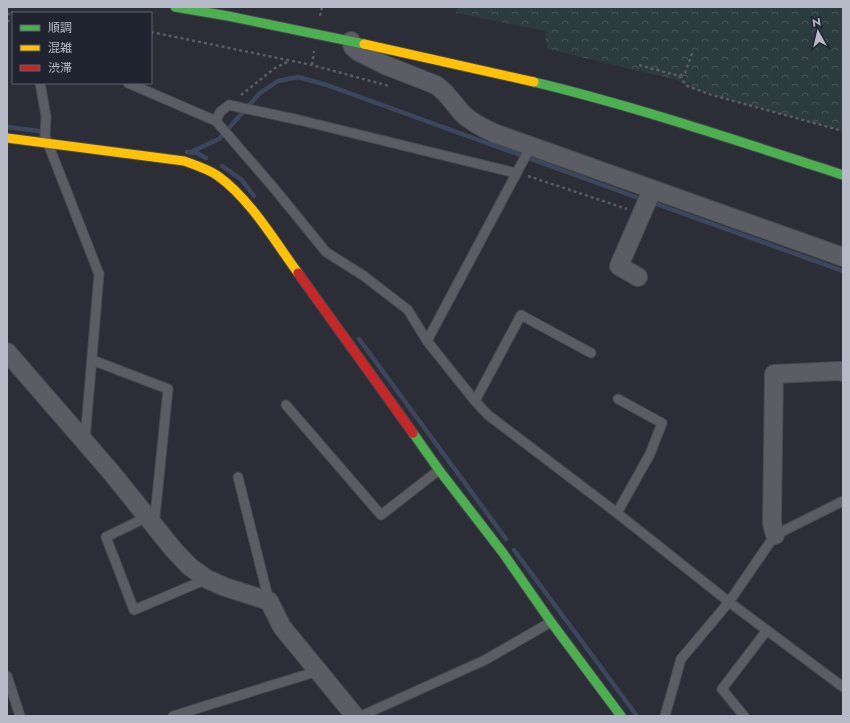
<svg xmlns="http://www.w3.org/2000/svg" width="850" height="723" font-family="Jost,'Noto Sans JP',sans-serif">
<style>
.park{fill:url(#park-crowns)}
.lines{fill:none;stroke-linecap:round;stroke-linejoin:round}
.stream{stroke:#3c475d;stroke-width:4.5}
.lane-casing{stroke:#47494f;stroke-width:11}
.street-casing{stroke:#47494f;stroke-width:20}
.fast-casing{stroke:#47494f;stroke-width:11}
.slow-casing{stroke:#47494f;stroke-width:11}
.jam-casing{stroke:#47494f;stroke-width:11}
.path{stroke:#595c62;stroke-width:2.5;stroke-dasharray:3 3;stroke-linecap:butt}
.lane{stroke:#5b5d64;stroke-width:9}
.street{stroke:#5b5d64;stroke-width:18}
.fast{stroke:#4caf50;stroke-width:9}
.slow{stroke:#ffc107;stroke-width:9}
.jam{stroke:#c62828;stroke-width:9}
</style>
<defs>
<pattern id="park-crowns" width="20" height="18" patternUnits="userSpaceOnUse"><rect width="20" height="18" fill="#2c3b3e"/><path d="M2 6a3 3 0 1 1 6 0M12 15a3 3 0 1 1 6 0" fill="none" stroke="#485558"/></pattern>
</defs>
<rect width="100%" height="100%" fill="#2b2e36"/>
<polygon class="park" points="457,7 843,7 843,131 712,95 687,86 677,80 547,49 545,31 456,13"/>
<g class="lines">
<g class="stream">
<polyline points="7,127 47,132"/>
<polyline points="187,152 197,153 206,158"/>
<polyline points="191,152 219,139 260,93 278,81 298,77 327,85 644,200"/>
<polyline points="222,166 242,180 254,196"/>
<polyline points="651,202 843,271"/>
<polyline points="359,339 506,539"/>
<polyline points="514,550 637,716"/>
</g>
<g class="lane-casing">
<g id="lane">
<polyline points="40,83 46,116 45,136 99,274 85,440"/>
<polyline points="128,83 216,121 273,187 326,252 364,276 408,310 427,341 475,401 488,415 617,513 729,602 843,687"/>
<polyline points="216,121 220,112 229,105 299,120 516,173"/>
<polyline points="427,341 531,146"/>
<polyline points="92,360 168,389 154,526"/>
<polyline points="475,401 521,315 591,353"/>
<polyline points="286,405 381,515 439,470"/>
<polyline points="238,477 269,601"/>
<polyline points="617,513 650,454 662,423 618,399"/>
<polyline points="147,517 106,537 134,610 207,579"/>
<polyline points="7,676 20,716"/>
<polyline points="173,716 318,671"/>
<polyline points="361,716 485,660 551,622"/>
<polyline points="665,716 681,659 729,602 775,535 843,501"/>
<polyline points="744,716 722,689 767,630"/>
</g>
</g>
<g class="street-casing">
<g id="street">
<path d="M351 41 353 47 359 52 385 65 436 85C448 93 454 105 464 115 473 123 483 128 494 133L843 257"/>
<polyline points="638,277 619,266 652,190"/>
<polyline points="7,352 111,472 173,549 189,566 207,579 225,587 269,601 282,627 355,716"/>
<polyline points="775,535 772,523 774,374 839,371 843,372"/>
</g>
</g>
<g class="fast-casing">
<g id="fast">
<polyline points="175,7 228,16 364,44"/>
<path d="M534 82C638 107 741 142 843 175"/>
<polyline points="413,433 439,470 503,553 551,622 621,716"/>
</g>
</g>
<g class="slow-casing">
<g id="slow">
<polyline points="364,44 534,82"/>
<path d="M7 138 184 161C195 165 208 169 218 176 250 199 274 240 298 273"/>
</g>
</g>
<g class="jam-casing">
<polyline id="jam" points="298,273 413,433"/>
</g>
<g class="path">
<polyline points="7,14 13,14"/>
<polyline points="12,14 13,7"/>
<polyline points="320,16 322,7"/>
<polyline points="7,20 13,23"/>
<polyline points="151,32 312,65 389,86"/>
<polyline points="312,65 314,51"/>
<polyline points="639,65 679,76 685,73 693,51"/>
<polyline points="679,76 687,86 712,95 843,131"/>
<polyline points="241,95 275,68 289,61"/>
<polyline points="528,176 627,209"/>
</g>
<use href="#lane" class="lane"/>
<use href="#street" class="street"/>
<use href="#fast" class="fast"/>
<use href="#slow" class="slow"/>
<use href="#jam" class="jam"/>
</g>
<rect width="850" height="723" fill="none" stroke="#b6bac6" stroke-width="16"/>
<rect x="12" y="12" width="140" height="72" fill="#1f2430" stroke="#5b606c"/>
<rect x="20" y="25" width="20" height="6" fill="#4caf50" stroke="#5b606c"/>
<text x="48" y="32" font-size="12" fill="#b6bac6">順調</text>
<rect x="20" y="45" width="20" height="6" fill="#ffc107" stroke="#5b606c"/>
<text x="48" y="52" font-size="12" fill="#b6bac6">混雑</text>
<rect x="20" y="65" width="20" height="6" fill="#c62828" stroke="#5b606c"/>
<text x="48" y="72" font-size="12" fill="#b6bac6">渋滞</text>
<g transform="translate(818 32) rotate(352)" stroke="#1f2430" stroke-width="3" paint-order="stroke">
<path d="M0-3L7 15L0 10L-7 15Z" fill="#b6bac6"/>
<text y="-6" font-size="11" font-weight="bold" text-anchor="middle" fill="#b6bac6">N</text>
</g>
</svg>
